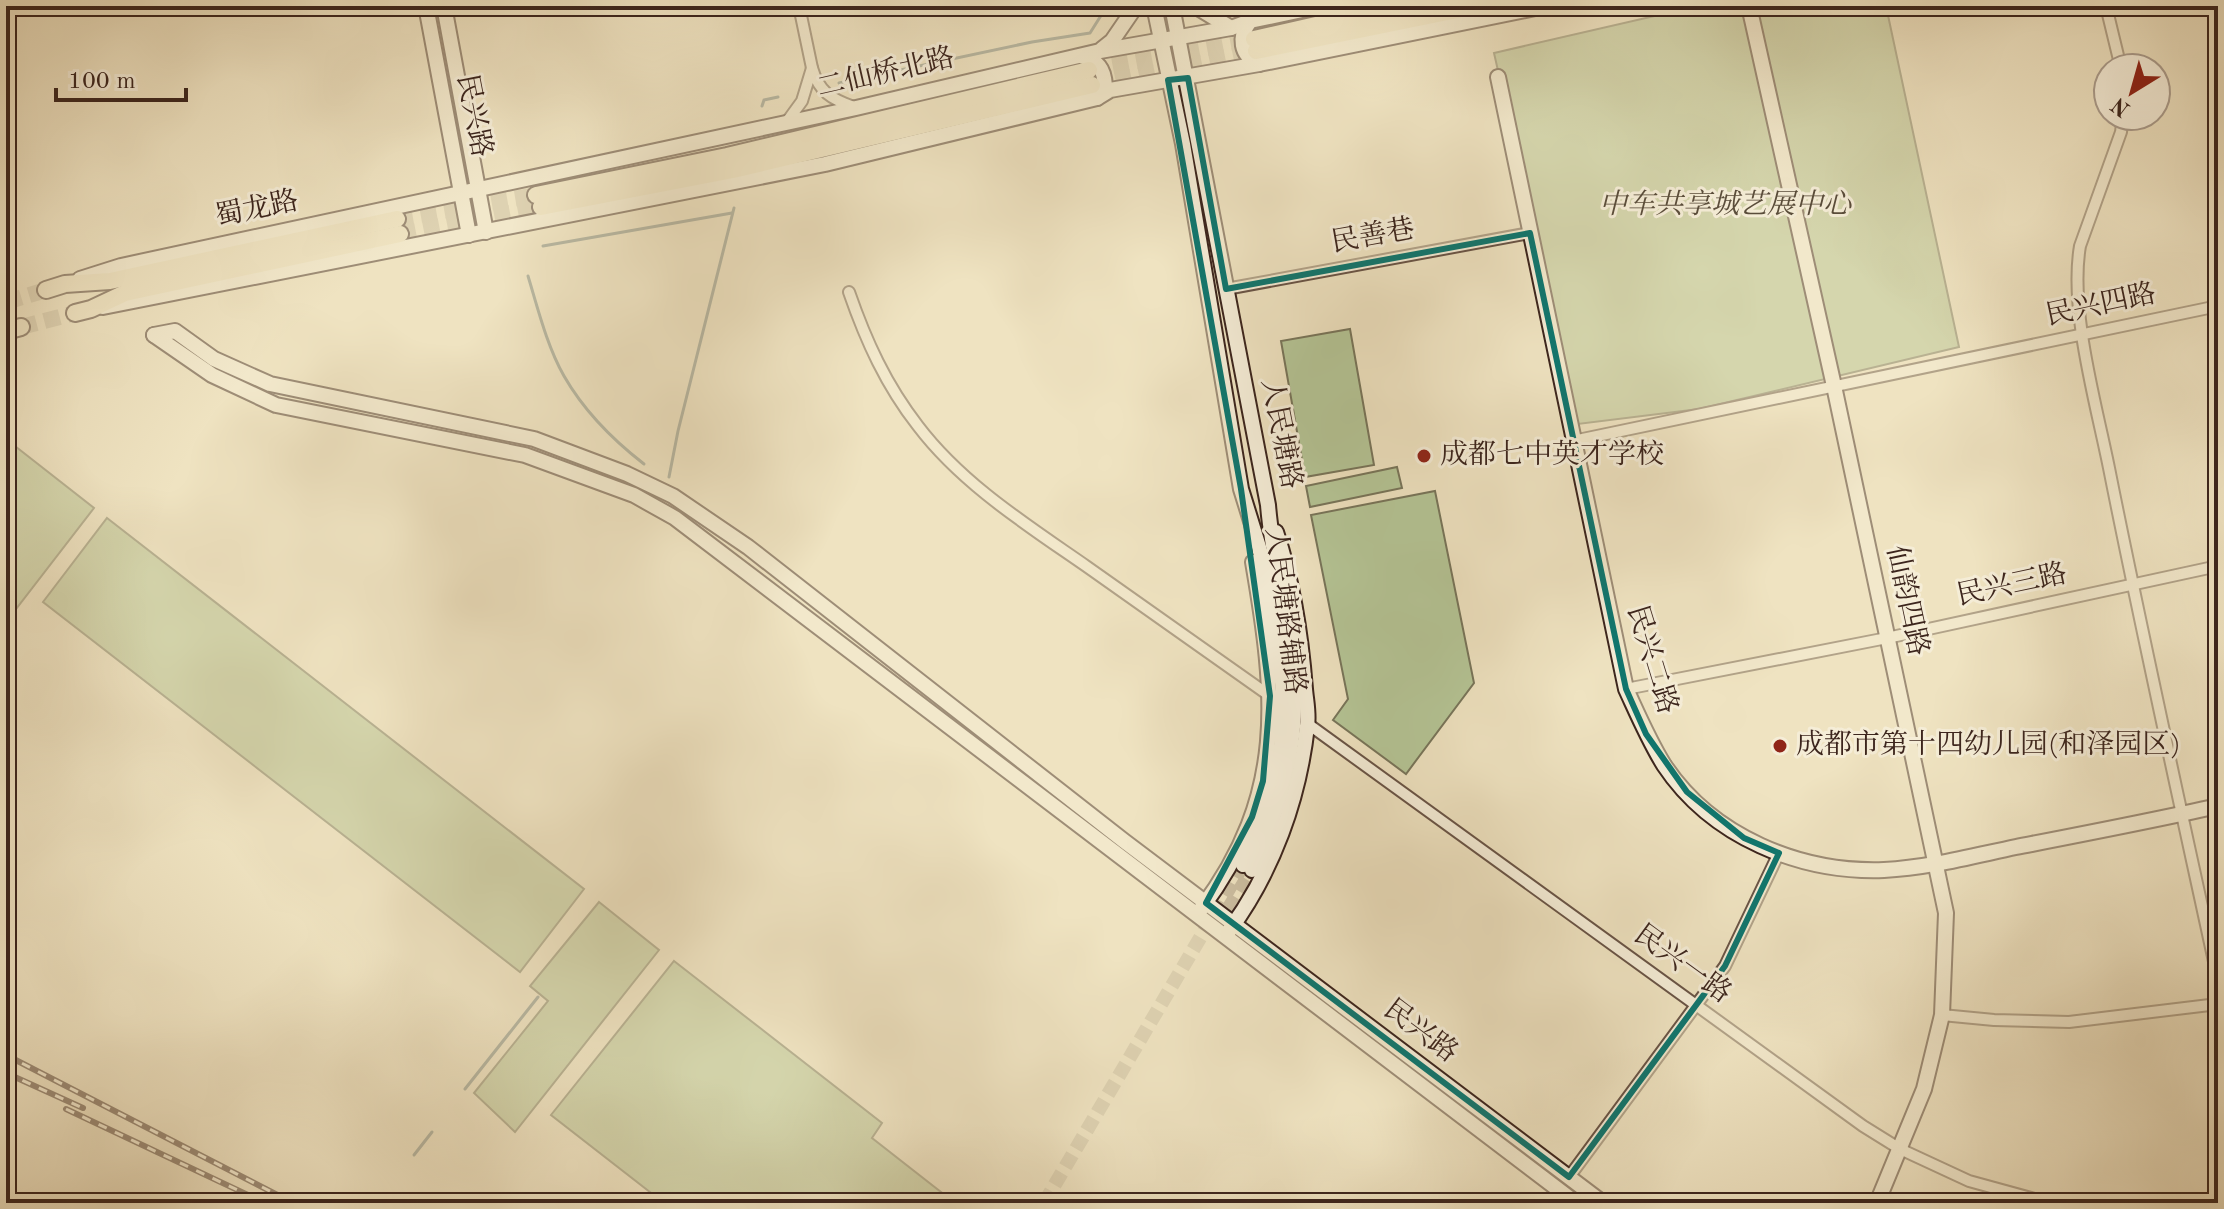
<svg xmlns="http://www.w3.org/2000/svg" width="2224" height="1209" font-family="'Old Standard TT','Noto Serif SC',serif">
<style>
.green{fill:#b5c596;stroke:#78755a;stroke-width:2}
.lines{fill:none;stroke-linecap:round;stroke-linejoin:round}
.stream{stroke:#75807b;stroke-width:3}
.secondary-tunnel{stroke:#cbbda0;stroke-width:14;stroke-dasharray:14 7;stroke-linecap:butt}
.primary-tunnel{stroke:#cbbda0;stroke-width:16;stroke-dasharray:16 8;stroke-linecap:butt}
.street-casing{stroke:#695446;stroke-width:14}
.secondary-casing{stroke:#3c251d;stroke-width:18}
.primary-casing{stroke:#3c251d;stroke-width:20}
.street{stroke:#f5edd7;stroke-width:10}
.secondary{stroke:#f5edd7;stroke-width:14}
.primary{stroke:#efe3c1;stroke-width:16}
.rail-casing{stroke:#3c251d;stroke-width:6}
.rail{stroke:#f5edd7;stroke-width:3;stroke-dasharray:9;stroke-linecap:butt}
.marked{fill:none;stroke:#0f766e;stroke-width:6;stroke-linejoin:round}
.poi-dot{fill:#8f2418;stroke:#f5edd7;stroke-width:3}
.labels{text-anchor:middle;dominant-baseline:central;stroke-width:6;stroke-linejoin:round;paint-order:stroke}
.street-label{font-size:28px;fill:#3c251d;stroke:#f5edd7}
.park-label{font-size:28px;font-style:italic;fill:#5a4d3b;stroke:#f5edd7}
.poi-label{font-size:28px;fill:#3c251d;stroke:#f5edd7;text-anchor:start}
</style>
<rect width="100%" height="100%" fill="#efe3c1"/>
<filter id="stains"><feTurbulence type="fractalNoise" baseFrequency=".0025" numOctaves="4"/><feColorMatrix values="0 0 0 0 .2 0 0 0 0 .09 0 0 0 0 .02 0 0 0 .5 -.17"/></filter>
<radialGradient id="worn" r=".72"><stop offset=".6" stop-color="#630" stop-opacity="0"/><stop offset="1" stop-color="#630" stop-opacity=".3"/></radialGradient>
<g class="green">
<polygon points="1698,6 1713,6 1732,15 1759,6 1886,6 1959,347 1699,409 1578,424 1494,53"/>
<polygon points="1350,329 1374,465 1305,477 1281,341"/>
<polygon points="6,439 94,508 16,609 6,601"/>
<polygon points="1397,467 1402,488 1310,507 1306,486"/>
<polygon points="1435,491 1474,683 1406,774 1333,720 1348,699 1311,515"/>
<polygon points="107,518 584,889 520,972 43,602"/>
<polygon points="599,902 659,950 515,1132 474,1093 548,1001 530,986"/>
<polygon points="674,961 882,1123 872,1138 955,1203 664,1203 551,1115"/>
</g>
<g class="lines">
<g class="stream">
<polyline points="839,83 1032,42 1090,33 1107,6"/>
<polyline points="762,106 764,100 778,97"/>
<polyline points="543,246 732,213"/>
<path d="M528 276C538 309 547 346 564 376 584 411 613 440 644 464"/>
<polyline points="669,477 678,431 734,208"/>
<polyline points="465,1089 538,997"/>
<polyline points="414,1155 432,1132"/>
<polyline points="376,1203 380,1198"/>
</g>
<g class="secondary-tunnel">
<polyline points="1217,927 1252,870"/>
<polyline points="1044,1203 1243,865"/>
</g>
<g class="primary-tunnel">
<polyline points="1089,70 1254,39"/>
<polyline points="1092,85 1256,51"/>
<polyline points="397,219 536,195"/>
<polyline points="400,234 541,207"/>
<polyline points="6,302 46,290"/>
<polyline points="21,327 75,313"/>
</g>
<g class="street-casing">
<g id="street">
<polyline points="799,6 812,68"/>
<polyline points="2106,6 2121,68"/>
<path d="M2123 116 2121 132 2080 246C2069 310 2096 403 2109 468 2143 639 2181 809 2218 980"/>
<path d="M786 123 802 101 812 68C819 92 831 99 854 107"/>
<polyline points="1226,289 1530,233"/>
<path d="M849 292C866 341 886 385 918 426 962 484 1027 525 1086 566 1147 609 1209 653 1270 696"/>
<polyline points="1573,441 2218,306"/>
<polyline points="1626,689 1887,638 2218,566"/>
<polyline points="1308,724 1863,1126 1900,1149 1969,1181 2049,1203"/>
<polyline points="1942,1015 1994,1020 2069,1022 2218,1004"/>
<polyline points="1569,1177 1725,966 1779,853"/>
</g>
</g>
<g class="secondary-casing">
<g id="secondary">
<polyline points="426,6 469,235"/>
<polyline points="444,6 486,232"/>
<polyline points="1154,6 1183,144 1241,489 1259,547 1277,631 1283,692 1281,746 1272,788 1263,819 1243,865"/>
<path d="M1172 6 1268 505C1273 568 1292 630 1294 693 1296 754 1278 814 1252 870"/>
<polyline points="1195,6 1231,28"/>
<polyline points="1749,6 1834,386 1946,913 1942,1015 1924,1089 1877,1203"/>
<path d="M1250 21C1238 37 1240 55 1259 64"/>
<polyline points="1102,49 1112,41 1136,6"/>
<path d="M1081 56C1098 61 1104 68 1105 86L1097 98"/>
<path d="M1498 77 1626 689C1638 715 1649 741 1664 765 1712 837 1800 873 1884 870 1928 868 1973 856 2016 847 2083 834 2151 821 2218 806"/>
<polyline points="80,279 121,266 856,108 1100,51 1231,28 1250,21 1321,6"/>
<polyline points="103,307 825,164 1097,98 1110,90 1259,64 1545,6"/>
<polyline points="154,335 175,331 214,359 270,384 534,439 627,474 673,496 748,547 1124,841 1603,1203"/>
<polyline points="154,335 212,375 276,405 525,455 634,495 675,518 1576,1203"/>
<path d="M1201 909C1287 794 1276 696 1253 562"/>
<path d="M1229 931C1273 871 1299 799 1307 726 1309 714 1306 701 1305 689 1301 636 1293 583 1276 532"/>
</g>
</g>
<g class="primary-casing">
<g id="primary">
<polyline points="1254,39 1400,6"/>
<polyline points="1256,51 1477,6"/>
<polyline points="536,195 727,156 1089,70"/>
<polyline points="541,207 733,170 1092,85"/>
<polyline points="46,290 65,284 110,281 397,219"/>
<polyline points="75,313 91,309 125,293 400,234"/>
<polyline points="6,331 21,327"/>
</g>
</g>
<use href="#street" class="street"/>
<use href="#secondary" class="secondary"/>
<use href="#primary" class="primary"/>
<g class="rail-casing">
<g id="rail">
<polyline points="6,1055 293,1203"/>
<polyline points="6,1073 83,1108"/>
<polyline points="66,1109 265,1203"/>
</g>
</g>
<use href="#rail" class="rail"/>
</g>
<path d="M0 0H2224V1209H0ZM1188 78 1226 289 1530 233 1626 689 1646 734 1687 792 1744 838 1779 853 1725 966 1569 1177 1206 903 1252 817 1263 781 1270 696 1241 489 1168 80Z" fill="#efe3c1" fill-opacity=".55" fill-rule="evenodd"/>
<path class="marked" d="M1188 78 1226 289 1530 233 1626 689 1646 734 1687 792 1744 838 1779 853 1725 966 1569 1177 1206 903 1252 817 1263 781 1270 696 1241 489 1168 80Z"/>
<g class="poi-dot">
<circle cx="1424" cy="456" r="8"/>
<circle cx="1780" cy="746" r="8"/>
</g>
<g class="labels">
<g class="street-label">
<text transform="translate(886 74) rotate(-13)">二仙桥北路</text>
<text transform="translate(473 116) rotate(79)">民兴路</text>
<text transform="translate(257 210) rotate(-12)">蜀龙路</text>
<text transform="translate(1373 237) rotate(-10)">民善巷</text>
<text transform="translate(2101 306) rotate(-12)">民兴四路</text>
<text transform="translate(1280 434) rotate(79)">人民塘路</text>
<text transform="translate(2012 586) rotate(-12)">民兴三路</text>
<text transform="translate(1906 601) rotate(78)">仙韵四路</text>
<text transform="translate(1284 611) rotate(83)">人民塘路辅路</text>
<text transform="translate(1651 660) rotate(73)">民兴二路</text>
<text transform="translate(1682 965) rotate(36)">民兴一路</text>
<text transform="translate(1420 1032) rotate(37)">民兴路</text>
</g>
<g class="park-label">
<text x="1725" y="206">中车共享城艺展中心</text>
</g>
<g class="poi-label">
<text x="1440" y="456">成都七中英才学校</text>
<text x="1796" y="746">成都市第十四幼儿园(和泽园区)</text>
</g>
</g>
<rect width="2224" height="1209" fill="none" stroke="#efe3c1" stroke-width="32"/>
<rect x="8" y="8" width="2208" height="1193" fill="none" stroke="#3c251d" stroke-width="4"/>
<rect x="16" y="16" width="2192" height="1177" fill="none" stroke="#3c251d" stroke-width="2"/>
<g transform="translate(2132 92) rotate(217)"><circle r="38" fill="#f5edd7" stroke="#ab9d8d" stroke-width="2"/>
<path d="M0-6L14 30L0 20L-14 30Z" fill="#8f2418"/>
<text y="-12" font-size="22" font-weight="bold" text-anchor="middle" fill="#3c251d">N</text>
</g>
<path d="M56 88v12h130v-12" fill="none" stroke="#3c251d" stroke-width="4"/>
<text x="68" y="88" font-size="24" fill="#3c251d" stroke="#f5edd7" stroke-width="6" paint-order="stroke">100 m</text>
<rect width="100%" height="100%" filter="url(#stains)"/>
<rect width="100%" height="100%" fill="url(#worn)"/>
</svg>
